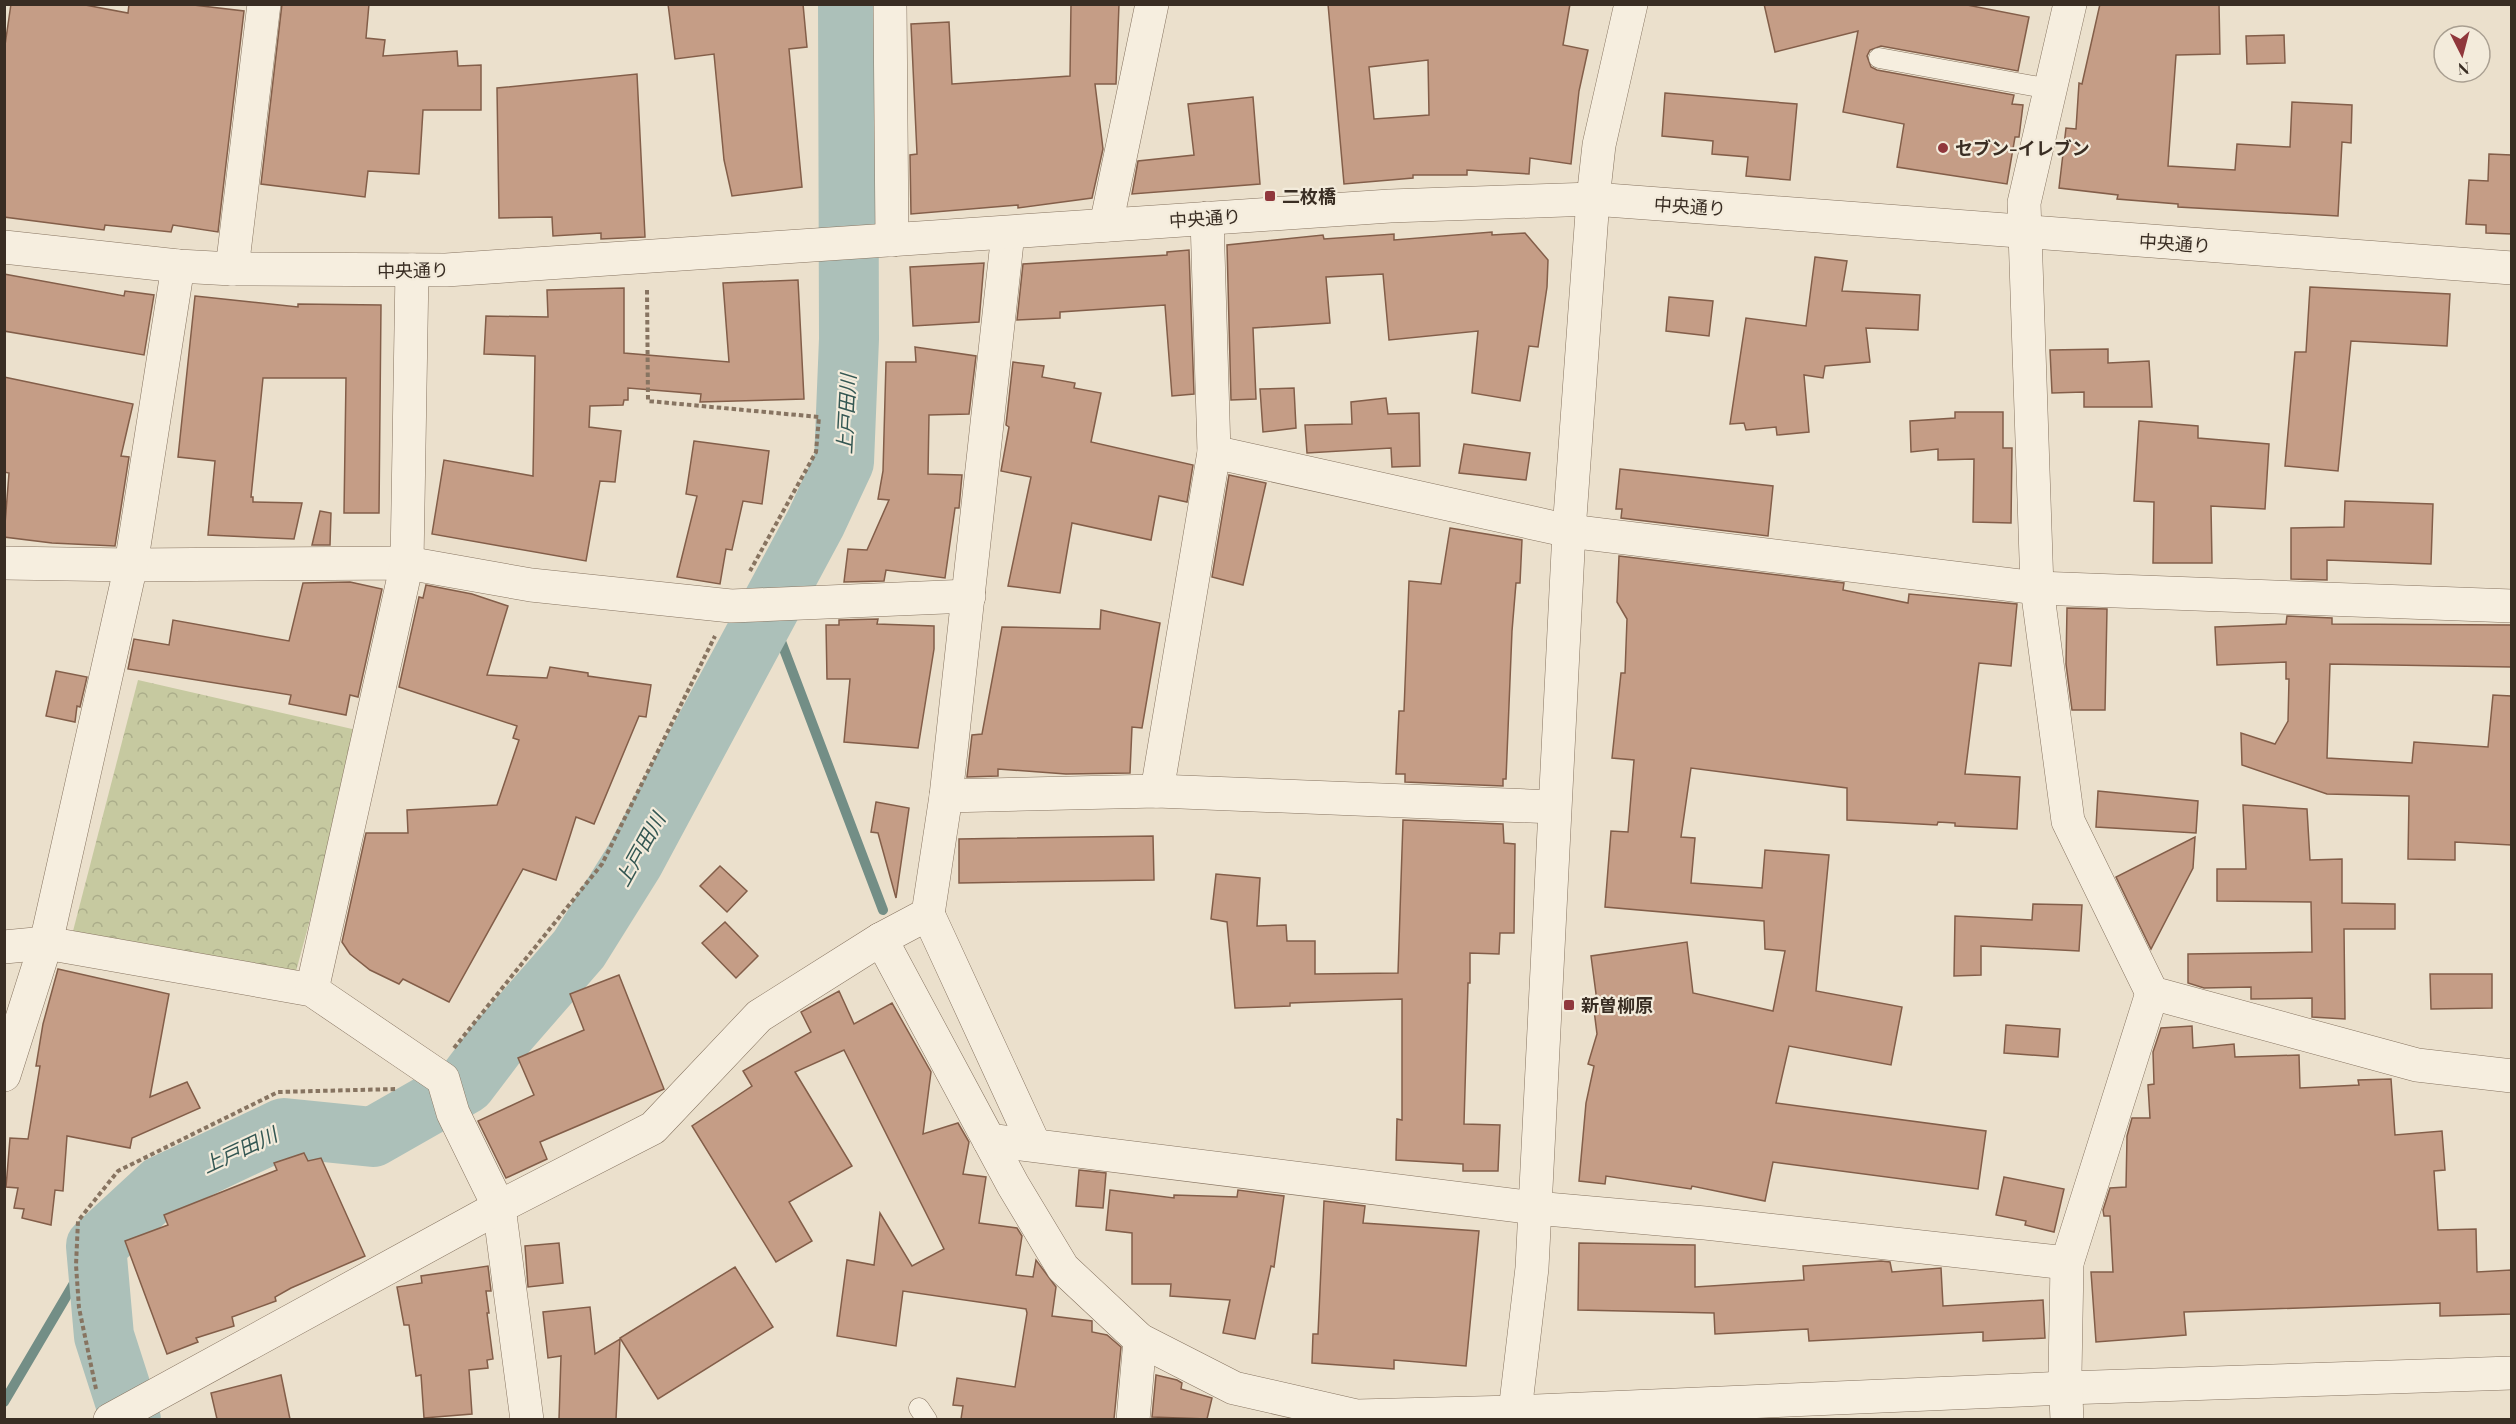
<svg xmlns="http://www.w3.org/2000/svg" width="2516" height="1424" font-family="'Playfair Display','Noto Sans JP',serif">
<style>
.forest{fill:url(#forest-crowns)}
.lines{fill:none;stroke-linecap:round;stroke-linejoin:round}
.stream{stroke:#738e86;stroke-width:10}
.river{stroke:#acc0b9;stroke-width:60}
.building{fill:#c59d86;stroke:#835e49;stroke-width:1.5;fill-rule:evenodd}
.service-casing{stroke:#877461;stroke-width:21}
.minor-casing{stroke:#877461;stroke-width:34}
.tertiary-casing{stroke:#877461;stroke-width:34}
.path{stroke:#877461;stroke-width:4;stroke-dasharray:4.5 3;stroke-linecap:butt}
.service{stroke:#f6eedf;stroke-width:20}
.minor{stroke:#f6eedf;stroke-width:33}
.tertiary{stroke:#f6eedf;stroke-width:33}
.poi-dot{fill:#90373c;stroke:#f3ebdb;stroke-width:2}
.labels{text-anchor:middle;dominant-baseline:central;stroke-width:4.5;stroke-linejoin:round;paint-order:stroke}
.poi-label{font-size:18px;font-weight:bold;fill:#392d23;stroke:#f3ebdb;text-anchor:start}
.street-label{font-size:18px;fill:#392d23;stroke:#f3ebdb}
.water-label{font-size:20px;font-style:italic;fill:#345753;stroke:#f3ebdb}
</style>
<defs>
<pattern id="forest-crowns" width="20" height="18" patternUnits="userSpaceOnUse" patternTransform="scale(1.5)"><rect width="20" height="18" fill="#c6c9a0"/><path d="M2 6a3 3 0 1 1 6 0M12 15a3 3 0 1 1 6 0" fill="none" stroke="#abad8a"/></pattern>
</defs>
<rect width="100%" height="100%" fill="#ebe0cc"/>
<polygon class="forest" points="138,680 361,731 295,975 72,935"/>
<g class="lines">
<g class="stream">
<polyline points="768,607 883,910"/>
<polyline points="4,1402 96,1246"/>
</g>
<polyline class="river" points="131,1420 104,1336 96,1246 161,1186 284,1128 373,1137 466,1084 497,1043 579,949 634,861 816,522 844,462 849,339 848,4"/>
</g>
<g class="building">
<polygon points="11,4 80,4 128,13 129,4 185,4 244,11 218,232 173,225 171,232 105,225 104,230 4,217 4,52"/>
<polygon points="282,4 369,4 366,38 385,40 383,56 457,51 458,66 481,65 481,110 423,110 419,174 368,171 365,197 261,184"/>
<polygon points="668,4 803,4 807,47 789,49 802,187 732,196 724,160 714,54 675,59"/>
<polygon points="1071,4 1119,4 1116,84 1095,84 1103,149 1092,198 1018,208 1018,205 911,214 910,155 917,154 911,24 949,22 952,84 1070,76"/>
<path d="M1328 4H1570L1563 45 1588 50 1579 91 1571 164 1530 158 1529 174 1467 170V175H1413V178L1344 184ZM1428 60 1429 115 1374 119 1369 67Z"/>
<polygon points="1764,4 1962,4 2029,17 2018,71 1881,46 1870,50 1867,56 1871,67 1877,70 2014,95 2012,104 2023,105 2019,137 2015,137 2007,184 1897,167 1904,124 1843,112 1858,31 1775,52"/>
<polygon points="2100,4 2219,4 2220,54 2176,55 2168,166 2235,170 2237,144 2290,147 2292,102 2352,105 2351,143 2342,142 2338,216 2178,207 2178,204 2117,199 2118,195 2059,188 2066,128 2076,129 2079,83 2082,84"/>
<polygon points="2284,35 2285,63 2247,64 2246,36"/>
<polygon points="637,74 645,237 601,239 601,233 553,236 552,217 499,218 497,88"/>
<polygon points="1665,93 1797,104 1790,180 1746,176 1748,157 1712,154 1713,141 1662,136"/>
<polygon points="1253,97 1260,184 1132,194 1138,161 1194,155 1188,104"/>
<polygon points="2489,154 2511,155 2511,234 2486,233 2486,225 2466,224 2469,180 2488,181"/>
<polygon points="1492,232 1492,235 1525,233 1548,260 1547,287 1538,347 1529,346 1520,401 1472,393 1478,331 1389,340 1383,274 1326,277 1330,323 1253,328 1256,399 1231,400 1227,245 1323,235 1324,239 1394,234 1394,240"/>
<polygon points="1189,250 1194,394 1172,396 1165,305 1060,312 1060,318 1017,320 1023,264 1167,255 1167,252"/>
<polygon points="1815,257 1847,261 1842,291 1920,295 1918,330 1866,328 1870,362 1825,366 1823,378 1804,375 1809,432 1777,435 1776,427 1746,430 1744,423 1730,424 1746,318 1806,326"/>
<polygon points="984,263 979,322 913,326 910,267"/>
<polygon points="4,274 124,296 125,291 154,295 144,355 4,331"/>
<polygon points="798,280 804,399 700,402 701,394 628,388 628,400 624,400 623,405 590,406 589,427 621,431 615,482 600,481 586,561 432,534 444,460 533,476 535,356 484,354 486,316 548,317 547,290 624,288 624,353 729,362 723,283"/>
<polygon points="2310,287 2450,294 2447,346 2351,341 2338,471 2285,466 2295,352 2306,352"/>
<polygon points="195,296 298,307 298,304 381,305 379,513 344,513 346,378 263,378 251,497 253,497 253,502 302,503 294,539 208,535 215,461 178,457"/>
<polygon points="1669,297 1713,301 1709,336 1666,331"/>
<polygon points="915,347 976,356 969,414 929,415 928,474 962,475 959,508 955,508 945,578 886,570 884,581 844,582 848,549 867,550 889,500 878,499 883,471 886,362 916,362"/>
<polygon points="2108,349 2108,363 2149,361 2152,407 2084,407 2084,392 2052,393 2050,350"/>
<polygon points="1013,362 1044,366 1042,377 1075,383 1074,388 1101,393 1091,442 1193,465 1187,502 1159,496 1151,540 1072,523 1060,593 1008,586 1031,477 1001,471 1009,427 1006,425"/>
<polygon points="4,377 133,404 121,456 129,457 115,546 52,543 4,537 9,473 4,472"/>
<polygon points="1294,388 1296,428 1263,432 1260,389"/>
<polygon points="1386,398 1388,414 1419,413 1420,466 1392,467 1391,448 1307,453 1305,425 1352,424 1351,402"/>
<polygon points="1955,412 2003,412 2003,448 2012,448 2011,523 1973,522 1974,459 1938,460 1938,449 1911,452 1910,421 1955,418"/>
<polygon points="2139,421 2198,426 2198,438 2269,444 2265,509 2211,506 2212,563 2153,563 2154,502 2134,501"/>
<polygon points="694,441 769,451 762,504 743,501 732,550 726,549 720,584 677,577 697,496 686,494"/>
<polygon points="1464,444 1530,453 1526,480 1459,473"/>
<polygon points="1620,469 1773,486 1768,536 1621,518 1622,509 1616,509"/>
<polygon points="1229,475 1266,483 1243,585 1212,577"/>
<polygon points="2345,501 2433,504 2431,564 2327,560 2327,580 2291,579 2291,528 2344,527"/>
<polygon points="320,511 331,513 330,545 312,545"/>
<polygon points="1450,528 1522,540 1520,583 1516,583 1512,631 1506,779 1503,779 1503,786 1405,782 1405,774 1396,774 1399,711 1404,711 1409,581 1441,584"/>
<polygon points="1619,556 1844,583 1843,590 1908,603 1909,594 2017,604 2011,666 1979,663 1965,774 2020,777 2017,829 1955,826 1955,823 1938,822 1937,825 1847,820 1847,788 1691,768 1681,837 1695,838 1691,883 1762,888 1765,850 1829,855 1816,991 1902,1007 1891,1065 1789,1046 1776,1103 1986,1131 1978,1189 1773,1162 1765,1201 1692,1186 1691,1189 1606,1176 1605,1184 1579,1181 1586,1103 1594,1066 1588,1064 1597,1034 1594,1010 1598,1009 1591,956 1687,942 1693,993 1773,1011 1785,951 1765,949 1764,921 1605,907 1611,831 1628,832 1634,760 1612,758 1621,673 1625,673 1627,619 1617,602"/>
<polygon points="350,582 382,589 358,697 350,695 346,715 289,704 291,695 128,669 134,639 169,645 173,620 289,641 303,583"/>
<polygon points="426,585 472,594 508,606 487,675 547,678 550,667 588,673 588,676 651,685 646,717 639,716 594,824 576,817 556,880 523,869 449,1002 403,979 399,984 370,970 350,954 342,942 366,833 408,833 407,810 497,805 519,740 513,738 517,726 399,687 419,597 423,598"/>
<polygon points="2067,608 2107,609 2105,710 2072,710 2066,664"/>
<polygon points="1101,610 1160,623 1142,728 1132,727 1130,773 1066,774 998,769 998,776 967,777 972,735 982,734 1002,627 1100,629"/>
<polygon points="2287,616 2332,618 2332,624 2511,625 2511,667 2330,664 2327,758 2412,763 2414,742 2488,747 2493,695 2511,696 2511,845 2455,842 2455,860 2408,859 2409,796 2327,794 2242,765 2241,733 2275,744 2288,721 2289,679 2286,679 2286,662 2217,665 2215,627 2286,624"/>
<polygon points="878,619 877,624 934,626 934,649 918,748 844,742 850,679 827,679 826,625 839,625 839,620"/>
<polygon points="56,671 87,677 80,707 77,706 75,722 46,716"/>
<polygon points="2098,791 2198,801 2196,833 2096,827"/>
<polygon points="876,802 909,808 896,898 878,833 871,832"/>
<polygon points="2243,805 2307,809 2310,860 2342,859 2342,903 2395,904 2395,929 2344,929 2345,1019 2312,1017 2312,998 2251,999 2251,987 2204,988 2188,983 2188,954 2312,952 2311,902 2217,901 2217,869 2246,869"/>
<polygon points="1403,820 1503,824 1504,843 1515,844 1514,933 1500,933 1499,954 1470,953 1470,983 1468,983 1464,1124 1500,1125 1498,1171 1463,1171 1463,1164 1396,1160 1397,1119 1402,1120 1402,999 1290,1003 1290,1006 1235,1008 1227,922 1211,919 1216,874 1260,878 1257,926 1286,925 1287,941 1315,941 1315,974 1398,973"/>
<polygon points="1153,836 1154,880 959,883 959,839"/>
<polygon points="2195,837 2193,868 2151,949 2116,877"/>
<polygon points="720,866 747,891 727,912 700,886"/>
<polygon points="2033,904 2082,905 2079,951 1981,946 1981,975 1954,976 1955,916 2032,920"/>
<polygon points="725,922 758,956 736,978 702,943"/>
<polygon points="58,969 169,994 150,1097 187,1082 200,1108 132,1138 130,1148 67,1136 63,1191 55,1190 51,1225 22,1218 24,1209 14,1208 18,1188 6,1187 10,1138 28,1139 40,1066 36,1066 43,1024"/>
<polygon points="2430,974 2492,974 2492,1008 2431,1009"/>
<polygon points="619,975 664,1089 540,1142 547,1159 506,1178 478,1121 534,1095 518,1058 584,1030 570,994"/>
<polygon points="839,991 854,1024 892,1003 931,1072 923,1134 958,1123 969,1142 963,1174 986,1177 979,1223 1017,1228 1022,1236 1016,1275 1033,1277 1036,1260 1056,1287 1052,1316 1092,1321 1092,1332 1107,1335 1121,1347 1114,1419 961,1419 963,1406 953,1405 957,1378 1015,1387 1027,1313 1026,1309 903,1291 896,1346 837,1336 847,1260 874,1265 880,1213 912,1266 944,1249 844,1050 795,1072 852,1166 789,1202 812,1241 776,1262 692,1126 752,1086 743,1071 811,1032 801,1012"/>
<polygon points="2006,1025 2060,1029 2058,1057 2004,1053"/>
<polygon points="2192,1026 2193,1048 2234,1044 2235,1057 2299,1055 2300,1088 2359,1085 2358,1080 2391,1079 2395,1135 2442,1131 2445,1170 2434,1171 2438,1230 2476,1229 2477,1272 2511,1270 2511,1314 2440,1316 2440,1303 2184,1312 2186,1335 2096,1342 2091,1272 2113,1272 2110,1216 2104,1216 2103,1210 2110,1188 2126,1187 2127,1136 2132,1118 2150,1118 2148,1085 2154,1084 2153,1052 2161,1028"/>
<polygon points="304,1153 308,1161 321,1158 365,1256 291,1288 275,1297 276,1301 232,1317 234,1326 196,1338 198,1342 167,1354 125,1241 168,1225 164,1215 277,1170 274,1163"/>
<polygon points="1079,1170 1106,1173 1103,1208 1076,1206"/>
<polygon points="2004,1177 2064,1189 2054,1232 2025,1225 2026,1221 1996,1215"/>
<polygon points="1110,1190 1174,1198 1174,1195 1237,1197 1238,1190 1284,1196 1274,1267 1271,1266 1255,1339 1223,1333 1230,1300 1170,1296 1171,1284 1132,1284 1132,1233 1106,1230"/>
<polygon points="1324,1201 1365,1206 1363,1223 1479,1231 1466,1366 1394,1360 1394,1369 1312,1363 1313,1334 1318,1334"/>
<polygon points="559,1243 563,1283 528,1287 525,1246"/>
<polygon points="1579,1243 1695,1245 1695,1287 1804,1280 1803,1266 1881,1261 1890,1262 1892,1272 1941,1268 1943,1306 2043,1300 2045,1338 1983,1341 1983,1332 1809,1341 1808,1329 1715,1334 1714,1313 1578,1310"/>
<polygon points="488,1266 491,1291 486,1291 489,1313 487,1313 493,1359 487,1360 488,1368 469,1370 472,1414 424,1418 421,1375 416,1376 409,1325 404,1325 397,1287 422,1283 421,1276"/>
<polygon points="735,1267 773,1327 658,1399 620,1338"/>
<polygon points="590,1307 595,1354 620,1339 616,1419 559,1419 561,1356 548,1358 543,1312"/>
<polygon points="281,1375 290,1419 217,1419 211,1393"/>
<polygon points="1156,1375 1177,1380 1182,1383 1181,1389 1212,1398 1207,1419 1152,1417"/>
</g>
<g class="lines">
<g class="service-casing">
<g id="service">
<polyline points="1879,58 2050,89"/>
<polyline points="919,1408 927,1420"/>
</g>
</g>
<g class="minor-casing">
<g id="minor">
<polyline points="890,4 892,240"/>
<polyline points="2070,4 2024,203 2037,588 2068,821 2152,993 2417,1065 2512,1076"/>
<polyline points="1106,225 1152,4"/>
<polyline points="232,269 264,4"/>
<polyline points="1214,452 1569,531 2037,588 2512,606"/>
<polyline points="4,563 131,565 407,563 531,585 731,606 969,596"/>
<polyline points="1157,791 1214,452 1207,218"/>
<polyline points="946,796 1157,791 1554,807"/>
<polyline points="928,914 1034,1144"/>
<polyline points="881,939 1013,1185 1063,1268 1140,1340 1234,1388 1357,1416 1514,1412 2066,1388 2512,1373"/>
<polyline points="4,947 46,943 312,990 443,1079 453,1113 499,1207 527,1420"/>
<polyline points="312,990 407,563 412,270"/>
<polyline points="4,1075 46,943 131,565 178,266"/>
<polyline points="989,1140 1535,1208 1705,1223 2067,1263"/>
<polyline points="110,1420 499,1207 653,1128 759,1016 881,939 928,914 946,796 1008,233"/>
<polyline points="1133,1420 1140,1340"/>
<polyline points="2067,1420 2065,1375 2067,1263 2152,993"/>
</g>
</g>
<g class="tertiary-casing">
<g id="tertiary">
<polyline points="4,247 178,266 232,269 446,270 1390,206 1593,199 2512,268"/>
<polyline points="1514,1420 1532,1268 1569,531 1593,199 1599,145 1631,4"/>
</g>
</g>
<g class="path">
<polyline points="647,290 648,401 819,417 816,452 750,571"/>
<polyline points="454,1048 602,864 715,636"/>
<polyline points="96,1389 79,1308 76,1265 78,1221 118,1171 278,1092 396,1089"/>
</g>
<use href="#service" class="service"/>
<use href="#minor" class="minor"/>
<use href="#tertiary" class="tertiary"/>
</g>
<g class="poi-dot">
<circle cx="1943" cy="148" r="6"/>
<rect x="1264" y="190" width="12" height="12" rx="3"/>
<rect x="1563" y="999" width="12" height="12" rx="3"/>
</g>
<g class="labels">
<g class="poi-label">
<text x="1955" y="148">セブン-イレブン</text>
<text x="1282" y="196">二枚橋</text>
<text x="1581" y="1005">新曽柳原</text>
</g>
<g class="street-label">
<text transform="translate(1690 206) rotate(4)">中央通り</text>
<text transform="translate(1205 218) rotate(-4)">中央通り</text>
<text transform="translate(2175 243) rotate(4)">中央通り</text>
<text transform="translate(413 270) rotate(-1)">中央通り</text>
</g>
<g class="water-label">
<text transform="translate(845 414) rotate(-87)">上戸田川</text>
<text transform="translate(639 849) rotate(-61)">上戸田川</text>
<text transform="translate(239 1149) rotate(-25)">上戸田川</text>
</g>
</g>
<rect width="2516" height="1424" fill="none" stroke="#392d23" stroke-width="12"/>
<g transform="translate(2462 54) rotate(174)"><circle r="28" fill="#f3ebdb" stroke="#a99f91" stroke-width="1.5"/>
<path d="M0-4.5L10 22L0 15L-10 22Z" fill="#90373c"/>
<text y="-9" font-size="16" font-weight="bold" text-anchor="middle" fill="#392d23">N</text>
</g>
</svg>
